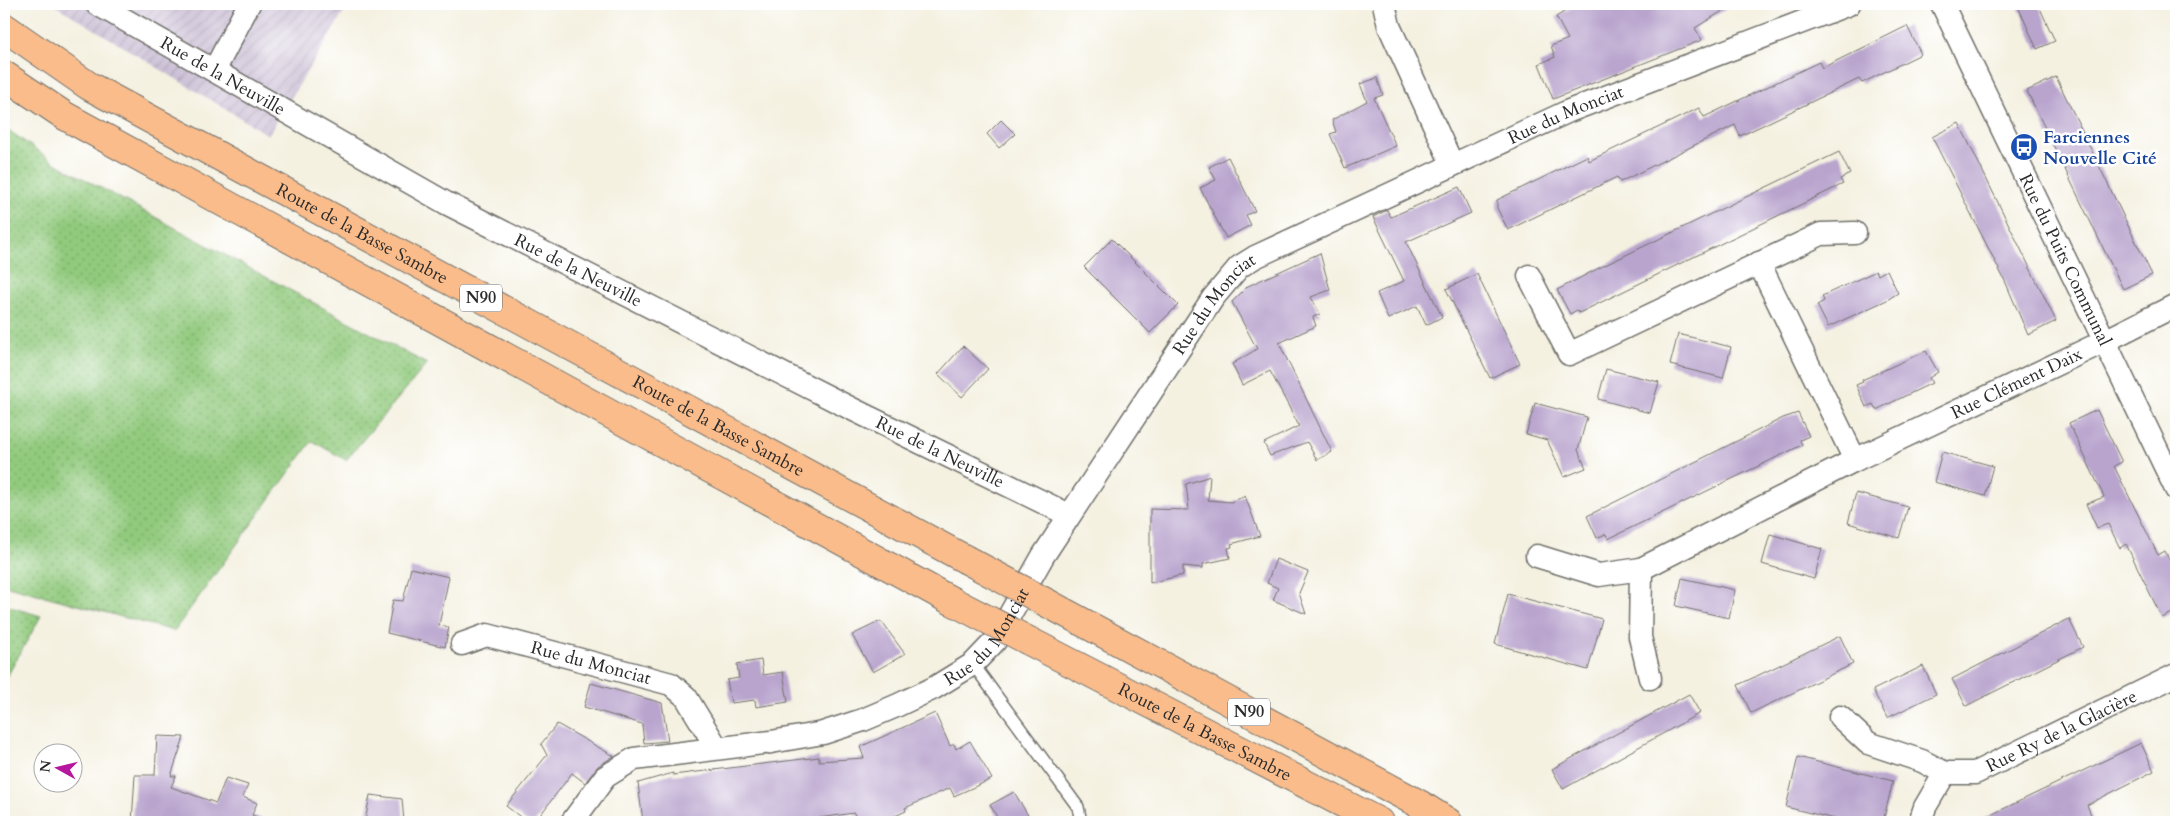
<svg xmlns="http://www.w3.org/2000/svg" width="2180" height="826" font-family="Cardo,serif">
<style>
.industrial{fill:url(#industrial-furrows)}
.grass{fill:url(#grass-dots);stroke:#5e7a54}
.building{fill:#b9a4ce}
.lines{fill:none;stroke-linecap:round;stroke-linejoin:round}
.service-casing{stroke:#71706b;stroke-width:14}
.minor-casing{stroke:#71706b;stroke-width:25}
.trunk-casing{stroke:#71706b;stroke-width:30}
.service{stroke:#fff;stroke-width:11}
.minor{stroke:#fff;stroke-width:22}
.trunk{stroke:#fabc8b;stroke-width:28}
.trunk-bridge-casing{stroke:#71706b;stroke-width:30;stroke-linecap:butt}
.trunk-bridge{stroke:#fabc8b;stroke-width:28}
.labels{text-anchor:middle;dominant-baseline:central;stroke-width:5;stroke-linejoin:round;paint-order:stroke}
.shield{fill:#fff;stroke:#6b6b6b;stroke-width:1}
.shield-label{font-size:16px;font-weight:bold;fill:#2b2b2b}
.street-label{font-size:18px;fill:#2b2b2b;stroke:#fff}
.transit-label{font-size:18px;font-weight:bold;fill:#164399;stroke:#fff;text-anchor:start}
</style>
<defs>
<pattern id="industrial-furrows" width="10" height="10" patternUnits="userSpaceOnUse" patternTransform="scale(1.25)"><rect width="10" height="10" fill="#cbbfd5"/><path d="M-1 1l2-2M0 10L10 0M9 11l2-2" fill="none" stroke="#aea4b7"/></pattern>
<pattern id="grass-dots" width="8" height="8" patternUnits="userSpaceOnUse" patternTransform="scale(1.25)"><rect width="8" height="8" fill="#91ca7d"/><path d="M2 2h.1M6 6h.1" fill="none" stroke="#77a467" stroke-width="1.8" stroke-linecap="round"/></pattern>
</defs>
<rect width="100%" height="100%" fill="#fff"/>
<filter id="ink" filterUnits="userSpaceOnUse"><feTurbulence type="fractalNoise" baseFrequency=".02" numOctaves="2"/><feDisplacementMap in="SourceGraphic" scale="10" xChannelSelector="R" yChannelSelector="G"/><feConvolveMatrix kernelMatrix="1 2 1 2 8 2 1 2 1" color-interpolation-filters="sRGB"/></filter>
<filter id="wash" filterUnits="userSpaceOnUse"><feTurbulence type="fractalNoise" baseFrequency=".0096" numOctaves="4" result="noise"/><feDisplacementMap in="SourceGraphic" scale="20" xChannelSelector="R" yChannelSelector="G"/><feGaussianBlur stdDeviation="1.12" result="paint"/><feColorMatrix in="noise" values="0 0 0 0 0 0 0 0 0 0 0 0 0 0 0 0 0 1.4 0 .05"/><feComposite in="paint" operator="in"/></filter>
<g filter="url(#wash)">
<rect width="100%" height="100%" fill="#f4f1e1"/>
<polygon class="industrial" points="53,4 349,4 268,135"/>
<g class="grass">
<polygon points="4,127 55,163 427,364 346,460 312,441 174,631 4,585"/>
<polygon points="4,605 41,616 4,682"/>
</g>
<g id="blocks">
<g class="building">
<polygon points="1577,4 1734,4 1695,28 1702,40 1553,99 1539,64 1555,57 1551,46 1568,39 1556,17"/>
<polygon points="2017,4 2038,4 2055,41 2037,49"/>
<polygon points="1907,26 1921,54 1862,83 1859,79 1740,136 1735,125 1620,182 1617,177 1508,230 1497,208 1497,200 1587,156 1589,161 1699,108 1704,117 1819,62 1822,68"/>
<polygon points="2056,77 2152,275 2123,289 2027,91"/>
<polygon points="1377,78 1383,95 1374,98 1396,146 1345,168 1330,134 1336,132 1332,120 1367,101 1360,84"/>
<polygon points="1001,120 1015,134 999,148 987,134"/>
<polygon points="1959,123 2056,321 2028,335 2005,281 1932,137"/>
<polygon points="1839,152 1850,174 1840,179 1843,184 1579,313 1577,310 1570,314 1557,290 1597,269"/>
<polygon points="1228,157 1255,211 1246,215 1251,225 1226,238 1200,188 1216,180 1209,167"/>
<polygon points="1459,187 1471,213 1406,242 1442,317 1426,325 1417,306 1388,319 1377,293 1404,281 1373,217 1387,210 1391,217"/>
<polygon points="1112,239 1178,305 1150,333 1084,267"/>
<polygon points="1320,253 1330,290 1311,297 1320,314 1313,317 1316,326 1279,343 1332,452 1317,460 1307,442 1270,456 1264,443 1299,426 1270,371 1242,385 1232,364 1257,349 1232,302 1248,286"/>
<polygon points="1887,270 1898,293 1887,300 1828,327 1817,305 1824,301 1822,296 1876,271 1878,275"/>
<polygon points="1477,274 1520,364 1490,378 1446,289"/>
<polygon points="1678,334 1731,347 1723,378 1670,365"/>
<polygon points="963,346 988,369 962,397 938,374"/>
<polygon points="1926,351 1938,372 1929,378 1932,383 1876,410 1873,404 1866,407 1856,385 1863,382 1862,380"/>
<polygon points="1606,369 1659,382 1650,413 1598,399"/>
<polygon points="1535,403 1587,417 1578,450 1586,468 1564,477 1547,440 1526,434"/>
<polygon points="2097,410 2122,462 2114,466 2158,555 2165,551 2176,575 2176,611 2162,618 2126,544 2120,548 2108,524 2097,528 2086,504 2104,497 2069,423"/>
<polygon points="1798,413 1809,436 1800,440 1802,445 1608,539 1606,534 1597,538 1587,516 1783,418"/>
<polygon points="1942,452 1993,466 1985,496 1934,482"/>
<polygon points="1210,476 1208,500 1231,502 1245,496 1260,536 1231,544 1232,547 1228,548 1230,558 1203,564 1203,568 1183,566 1183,575 1150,583 1150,509 1189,510 1186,484"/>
<polygon points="1856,493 1908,507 1899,538 1848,523"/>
<polygon points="1770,534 1822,549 1814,579 1762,564"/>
<polygon points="1276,559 1308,572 1299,593 1306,614 1273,600 1278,588 1267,583"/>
<polygon points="411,568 449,577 439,625 449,627 445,647 387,633 393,600 403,601"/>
<polygon points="1682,578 1735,590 1729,618 1676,606"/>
<polygon points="1508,594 1602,619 1588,670 1495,644"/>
<polygon points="2069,619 2083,647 1966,706 1952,679"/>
<polygon points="881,621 905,654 873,672 852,635"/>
<polygon points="1840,636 1853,664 1751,713 1738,685"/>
<polygon points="761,660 763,675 783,672 788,702 756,707 755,700 731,703 727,680 739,678 737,664"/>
<polygon points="1923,666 1936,694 1887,718 1873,690"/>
<polygon points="591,683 662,703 668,741 644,743 642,724 584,707"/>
<polygon points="1689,694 1700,713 1563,789 1552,769"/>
<polygon points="935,713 950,746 954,744 956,749 970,741 992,779 954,796 950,788 905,808 906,811 893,817 896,822 859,822 854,813 819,818 819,822 643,822 638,783 673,773 673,775 819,757 819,761 864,758 860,747"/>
<polygon points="557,724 614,756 598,766 585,783 572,773 535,822 527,822 506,806 547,755 541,744"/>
<polygon points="157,736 184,737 171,776 176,776 171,787 216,803 226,778 248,785 243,797 257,803 252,815 263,819 262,822 132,822 135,775 155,775"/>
<polygon points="2141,743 2154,771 2087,805 2094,822 2066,822 2062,816 2049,822 1976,822"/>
<polygon points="1798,757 1893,781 1883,822 1847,822 1786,807"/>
<polygon points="1014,792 1032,822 1000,822 990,805"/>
<polygon points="370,795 402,799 404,822 365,822"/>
</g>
</g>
</g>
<g filter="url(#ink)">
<use href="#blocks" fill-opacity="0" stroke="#71706b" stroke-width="1"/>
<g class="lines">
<g class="service-casing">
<polyline id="service" points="973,664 1078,807 1081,822"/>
</g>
<g class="minor-casing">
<g id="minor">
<path id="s1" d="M97 4 446 203 850 408 1069 515"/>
<polyline points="1384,4 1389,26 1452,164"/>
<path id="s2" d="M1942 4 2176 489"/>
<polyline points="215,69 249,4"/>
<polyline points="1759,263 1855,460"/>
<polyline points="1529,276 1569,354 1821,234 1855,233"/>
<polyline points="1537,556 1599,575 1641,569 1640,637 1650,678"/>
<path id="s3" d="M1641 569 1855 460 2105 341 2176 305"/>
<path id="s4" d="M462 644 487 635 671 684 686 697 717 748"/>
<polyline points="1840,717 1868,743 1922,761 1945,773 1925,807 1920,822"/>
<path id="s5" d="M1945 773H1975L2176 675"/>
<path id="s6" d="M572 822 605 777 634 759 771 742 823 733 863 720 896 706 934 688 973 664 995 641 1043 556 1213 298 1239 267 1255 257 1569 111 1849 4"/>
</g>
</g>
<g class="trunk-casing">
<g id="trunk">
<path id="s7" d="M4 27 89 86 965 559"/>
<polyline points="4,75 65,116 950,600"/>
<polyline points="1049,604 1421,805 1448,822"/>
<path id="s8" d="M1029 641 1379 822"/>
</g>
</g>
<use href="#service" class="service"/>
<use href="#minor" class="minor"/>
<use href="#trunk" class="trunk"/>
<g class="trunk-bridge-casing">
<g id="trunk-bridge">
<polyline points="965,559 1049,604"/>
<polyline points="950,600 1029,641"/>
</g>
</g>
<use href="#trunk-bridge" class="trunk-bridge"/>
</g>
</g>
<defs>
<g id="bus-disc" transform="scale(1.4375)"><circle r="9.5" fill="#1a4fb4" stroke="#fff"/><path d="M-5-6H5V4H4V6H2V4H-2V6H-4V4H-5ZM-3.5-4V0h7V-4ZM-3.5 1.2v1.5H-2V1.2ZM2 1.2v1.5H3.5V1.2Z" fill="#fff"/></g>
</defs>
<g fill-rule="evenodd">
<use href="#bus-disc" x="2024" y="147"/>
</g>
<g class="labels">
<g class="shield">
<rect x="460" y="284.5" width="42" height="27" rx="4"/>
<rect x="1228" y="698.5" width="42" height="27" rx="4"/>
</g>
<g class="shield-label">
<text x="481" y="298">N90</text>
<text x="1249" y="712">N90</text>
</g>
<g class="street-label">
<text stroke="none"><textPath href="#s1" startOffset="145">Rue de la Neuville</textPath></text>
<text stroke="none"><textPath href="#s6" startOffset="1286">Rue du Monciat</textPath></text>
<text stroke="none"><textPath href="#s7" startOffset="414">Route de la Basse Sambre</textPath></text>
<text stroke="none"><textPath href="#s2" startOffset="284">Rue du Puits Communal</textPath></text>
<text stroke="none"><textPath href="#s1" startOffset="550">Rue de la Neuville</textPath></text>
<text stroke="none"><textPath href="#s6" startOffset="881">Rue du Monciat</textPath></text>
<text stroke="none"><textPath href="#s3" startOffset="419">Rue Clément Daix</textPath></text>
<text stroke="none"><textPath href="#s7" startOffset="819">Route de la Basse Sambre</textPath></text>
<text stroke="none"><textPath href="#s1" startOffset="955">Rue de la Neuville</textPath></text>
<text stroke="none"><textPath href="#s6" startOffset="476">Rue du Monciat</textPath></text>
<text stroke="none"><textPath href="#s4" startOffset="134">Rue du Monciat</textPath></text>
<text stroke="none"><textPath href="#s8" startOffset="198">Route de la Basse Sambre</textPath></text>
<text stroke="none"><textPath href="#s5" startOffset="126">Rue Ry de la Glacière</textPath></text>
</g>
<g class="transit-label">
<text x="2043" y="137">Farciennes<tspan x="2043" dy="21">Nouvelle Cité</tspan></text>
</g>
</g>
<rect width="2180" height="826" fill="none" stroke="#fff" stroke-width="20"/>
<g transform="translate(58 768) rotate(278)"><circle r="24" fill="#ffffff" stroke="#aaaaaa"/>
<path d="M0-4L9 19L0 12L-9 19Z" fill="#b5179e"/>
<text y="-8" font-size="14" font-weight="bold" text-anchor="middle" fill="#2b2b2b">N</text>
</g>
</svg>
